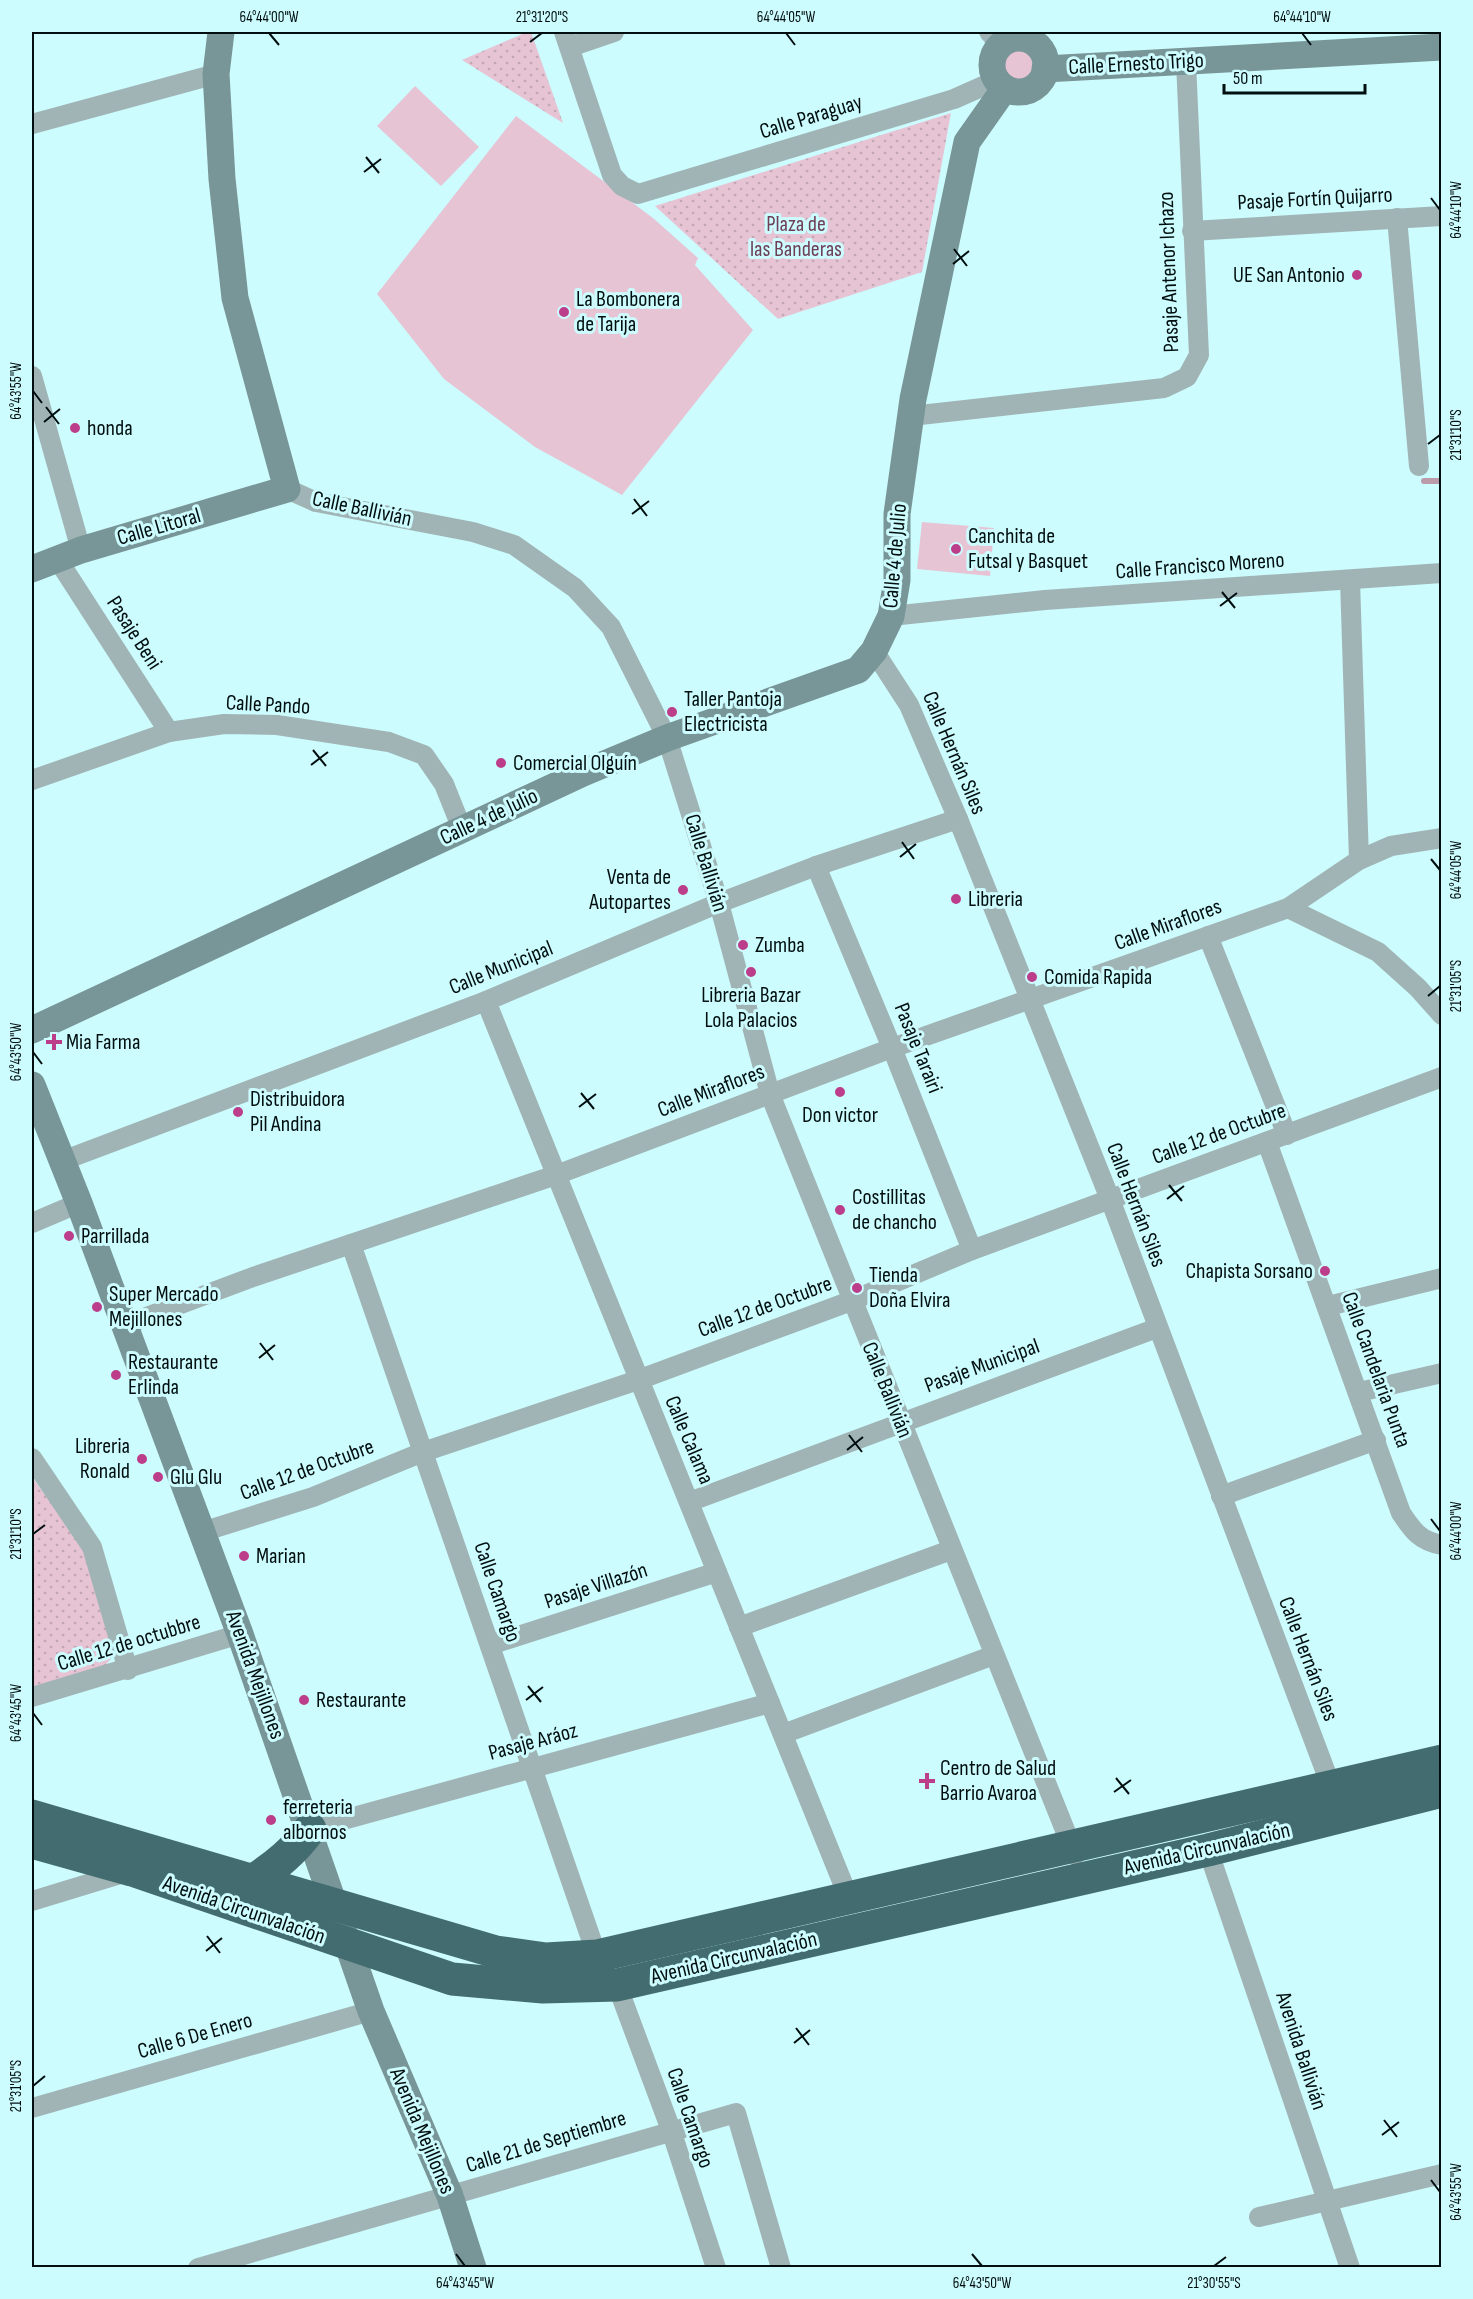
<svg xmlns="http://www.w3.org/2000/svg" width="1473" height="2299" font-family="'Sofia Sans Condensed',sans-serif">
<style>
.grass{fill:#e6c4d4}
.park{fill:url(#park-dots)}
.lines{fill:none;stroke-linecap:round;stroke-linejoin:round}
.stream{stroke:#bb9aaa;stroke-width:6}
.street{stroke:#a0b4b5;stroke-width:20}
.secondary{stroke:#789597;stroke-width:27}
.highway{stroke:#426c6f;stroke-width:33}
.ticks{fill:none;stroke:#010e0f;stroke-width:2}
.poi-dot{fill:#bc3d89;stroke:#cdfcfe;stroke-width:2}
.labels{text-anchor:middle;dominant-baseline:central;stroke-width:6;stroke-linejoin:round;paint-order:stroke}
.street-label{font-size:22px;fill:#010e0f;stroke:#cdfcfe}
.park-label{font-size:22px;fill:#6e3e57;stroke:#cdfcfe}
.poi-label{font-size:22px;fill:#010e0f;stroke:#cdfcfe;text-anchor:start}
.neatline{fill:none;stroke:#010e0f;stroke-width:2}
.ticks-label{font-size:15px;text-anchor:middle;fill:#010e0f}
</style>
<defs>
<pattern id="park-dots" width="8" height="8" patternUnits="userSpaceOnUse" patternTransform="scale(1.5)"><rect width="8" height="8" fill="#e6c4d4"/><path d="M2 2h.1M6 6h.1" fill="none" stroke="#c4a7b5" stroke-width="1.8" stroke-linecap="round"/></pattern>
</defs>
<rect width="100%" height="100%" fill="#cdfcfe"/>
<g class="grass">
<circle cx="1018" cy="65" r="19"/>
<polygon points="415,86 479,147 441,186 377,126"/>
<polygon points="516,116 653,218 698,258 695,265 753,330 622,495 535,447 444,379 377,294"/>
<polygon points="922,522 994,528 990,576 917,569"/>
</g>
<g class="park">
<polygon points="527,32 531,32 563,123 462,60"/>
<polygon points="951,113 922,272 778,319 655,206"/>
<polygon points="32,1477 82,1545 112,1641 113,1656 104,1667 32,1688"/>
</g>
<g class="lines">
<polyline class="stream" points="1424,481 1442,481"/>
<g class="street">
<polyline points="564,32 612,175 622,186 638,194 954,99 997,80"/>
<polyline points="989,32 1001,45"/>
<polyline points="570,47 614,32"/>
<polyline points="32,124 216,74"/>
<polyline points="1397,218 1419,466"/>
<polyline points="1192,231 1442,216"/>
<polyline points="32,376 81,550"/>
<polyline points="911,416 1164,388 1187,377 1199,355 1186,62"/>
<polyline points="287,489 316,502 473,532 514,545 575,588 611,627 667,738 719,903 770,1094 1075,1855"/>
<polyline points="58,560 169,732"/>
<polyline points="1350,580 1359,860"/>
<polyline points="891,616 1045,600 1442,573"/>
<polyline points="874,651 909,705 958,819 1110,1199 1331,1786"/>
<polyline points="32,780 169,732 224,724 277,725 389,742 424,755 444,784 462,829"/>
<polyline points="816,866 892,1048 972,1250"/>
<polyline points="1288,908 1378,952 1418,988 1442,1015"/>
<polyline points="1208,936 1287,1135"/>
<polyline points="486,1001 848,1896"/>
<path d="M1267 1142 1401 1513C1413 1531 1420 1541 1442 1545"/>
<polyline points="62,1161 486,1001 719,903 816,866 958,819"/>
<polyline points="32,1223 79,1203"/>
<polyline points="351,1244 597,1956"/>
<polyline points="1328,1306 1442,1278"/>
<polyline points="125,1325 253,1277 556,1175 892,1048 1288,908 1359,860 1391,846 1442,838"/>
<polyline points="1359,1392 1442,1373"/>
<polyline points="32,1458 92,1547 128,1670"/>
<polyline points="1221,1496 1376,1440"/>
<polyline points="689,1502 1157,1328"/>
<polyline points="202,1532 313,1497 423,1452 638,1380 851,1301 972,1250 1442,1077"/>
<polyline points="739,1627 951,1550"/>
<polyline points="490,1645 717,1572"/>
<polyline points="32,1697 240,1634"/>
<polyline points="783,1734 994,1655"/>
<polyline points="310,1829 770,1703"/>
<polyline points="1208,1850 1350,2268"/>
<polyline points="32,1901 127,1872"/>
<polyline points="617,1985 671,2130 716,2268"/>
<polyline points="32,2108 371,2011"/>
<polyline points="1259,2217 1442,2174"/>
<polyline points="198,2268 736,2113 781,2268"/>
</g>
<g class="secondary">
<circle cx="1019" cy="65" r="27"/>
<polyline points="1045,69 1442,47"/>
<polyline points="32,569 81,550 287,489 235,298 222,179 216,74 221,32"/>
<polyline points="32,1030 583,773 667,738 858,670 874,651 891,616 897,580 897,514 913,399 967,142 1005,88"/>
<polyline points="32,1085 79,1203 240,1634 371,2011 450,2196 473,2268"/>
</g>
<g class="highway">
<polyline points="32,1816 496,1952 546,1959 597,1956 1442,1761"/>
<polyline points="32,1842 132,1870 452,1979 543,1987 617,1985 1208,1850 1442,1791"/>
<path d="M254 1880C277 1865 294 1851 310 1829"/>
</g>
</g>
<path class="ticks" d="M269 33 279 45M786 33 795 45M1302 33 1311 45M530 42 542 33M366 157 379 173M364 172 381 159M1431 198 1440 210M954 249 967 266M953 264 969 251M33 391 42 403M46 407 59 424M44 422 60 409M1428 444 1440 435M634 499 647 516M632 514 649 501M1222 592 1235 608M1220 606 1237 593M313 750 326 766M311 765 328 752M902 842 914 859M900 857 916 844M1431 859 1440 870M1428 996 1440 986M33 1052 42 1064M581 1093 594 1109M579 1107 596 1094M1169 1185 1182 1201M1167 1199 1184 1186M260 1343 273 1360M259 1358 275 1345M849 1435 862 1452M847 1450 863 1437M1431 1519 1440 1531M33 1534 45 1525M528 1686 541 1702M526 1700 543 1687M33 1713 42 1725M1116 1778 1129 1794M1114 1792 1131 1780M207 1936 220 1953M206 1951 222 1938M796 2028 809 2045M794 2043 810 2030M33 2086 45 2076M1384 2120 1397 2137M1382 2135 1399 2122M1431 2180 1440 2192M456 2254 465 2266M972 2254 982 2266M1214 2266 1226 2257"/>
<g class="poi-dot">
<circle cx="1357" cy="275" r="6"/>
<circle cx="564" cy="312" r="6"/>
<circle cx="75" cy="428" r="6"/>
<circle cx="956" cy="549" r="6"/>
<circle cx="672" cy="712" r="6"/>
<circle cx="501" cy="763" r="6"/>
<circle cx="683" cy="890" r="6"/>
<circle cx="956" cy="899" r="6"/>
<circle cx="743" cy="945" r="6"/>
<circle cx="751" cy="972" r="6"/>
<circle cx="1032" cy="977" r="6"/>
<path d="M51 1033h6v6h6v6h-6v6h-6v-6h-6v-6h6z"/>
<circle cx="840" cy="1092" r="6"/>
<circle cx="238" cy="1112" r="6"/>
<circle cx="840" cy="1210" r="6"/>
<circle cx="69" cy="1236" r="6"/>
<circle cx="1325" cy="1271" r="6"/>
<circle cx="857" cy="1288" r="6"/>
<circle cx="97" cy="1307" r="6"/>
<circle cx="116" cy="1375" r="6"/>
<circle cx="142" cy="1459" r="6"/>
<circle cx="158" cy="1477" r="6"/>
<circle cx="244" cy="1556" r="6"/>
<circle cx="304" cy="1700" r="6"/>
<path d="M924 1772h6v6h6v6h-6v6h-6v-6h-6v-6h6z"/>
<circle cx="271" cy="1820" r="6"/>
</g>
<g class="labels">
<g class="street-label">
<text transform="translate(1136 64) rotate(-3)">Calle Ernesto Trigo</text>
<text transform="translate(811 117) rotate(-17)">Calle Paraguay</text>
<text transform="translate(1315 199) rotate(-3)">Pasaje Fortín Quijarro</text>
<text transform="translate(1169 272) rotate(-92)">Pasaje Antenor Ichazo</text>
<text transform="translate(362 509) rotate(12)">Calle Ballivián</text>
<text transform="translate(159 527) rotate(-16)">Calle Litoral</text>
<text transform="translate(895 556) rotate(-85)">Calle 4 de Julio</text>
<text transform="translate(1200 566) rotate(-4)">Calle Francisco Moreno</text>
<text transform="translate(134 633) rotate(57)">Pasaje Beni</text>
<text transform="translate(268 705) rotate(3)">Calle Pando</text>
<text transform="translate(954 753) rotate(67)">Calle Hernán Siles</text>
<text transform="translate(489 817) rotate(-25)">Calle 4 de Julio</text>
<text transform="translate(706 863) rotate(73)">Calle Ballivián</text>
<text transform="translate(1168 925) rotate(-20)">Calle Miraflores</text>
<text transform="translate(501 968) rotate(-22)">Calle Municipal</text>
<text transform="translate(918 1048) rotate(68)">Pasaje Tarairi</text>
<text transform="translate(711 1091) rotate(-21)">Calle Miraflores</text>
<text transform="translate(1219 1134) rotate(-20)">Calle 12 de Octubre</text>
<text transform="translate(1136 1205) rotate(69)">Calle Hernán Siles</text>
<text transform="translate(765 1307) rotate(-20)">Calle 12 de Octubre</text>
<text transform="translate(982 1366) rotate(-20)">Pasaje Municipal</text>
<text transform="translate(1376 1370) rotate(70)">Calle Candelaria Punta</text>
<text transform="translate(887 1390) rotate(68)">Calle Ballivián</text>
<text transform="translate(689 1440) rotate(67)">Calle Calama</text>
<text transform="translate(307 1470) rotate(-20)">Calle 12 de Octubre</text>
<text transform="translate(596 1586) rotate(-18)">Pasaje Villazón</text>
<text transform="translate(497 1592) rotate(71)">Calle Camargo</text>
<text transform="translate(129 1643) rotate(-17)">Calle 12 de octubbre</text>
<text transform="translate(1308 1659) rotate(69)">Calle Hernán Siles</text>
<text transform="translate(255 1675) rotate(70)">Avenida Mejillones</text>
<text transform="translate(533 1742) rotate(-15)">Pasaje Aráoz</text>
<text transform="translate(1207 1849) rotate(-13)">Avenida Circunvalación</text>
<text transform="translate(244 1910) rotate(19)">Avenida Circunvalación</text>
<text transform="translate(734 1958) rotate(-13)">Avenida Circunvalación</text>
<text transform="translate(195 2036) rotate(-16)">Calle 6 De Enero</text>
<text transform="translate(1301 2051) rotate(72)">Avenida Ballivián</text>
<text transform="translate(690 2118) rotate(71)">Calle Camargo</text>
<text transform="translate(422 2131) rotate(67)">Avenida Mejillones</text>
<text transform="translate(546 2142) rotate(-17)">Calle 21 de Septiembre</text>
</g>
<g class="park-label">
<text x="796" y="224">Plaza de<tspan x="796" dy="25">las Banderas</tspan></text>
</g>
<g class="poi-label">
<text x="1345" y="275" text-anchor="end">UE San Antonio</text>
<text x="576" y="299">La Bombonera<tspan x="576" dy="25">de Tarija</tspan></text>
<text x="87" y="428">honda</text>
<text x="968" y="536">Canchita de<tspan x="968" dy="25">Futsal y Basquet</tspan></text>
<text x="684" y="699">Taller Pantoja<tspan x="684" dy="25">Electricista</tspan></text>
<text x="513" y="763">Comercial Olguín</text>
<text x="671" y="877" text-anchor="end">Venta de<tspan x="671" dy="25">Autopartes</tspan></text>
<text x="968" y="899">Libreria</text>
<text x="755" y="945">Zumba</text>
<text x="1044" y="977">Comida Rapida</text>
<text x="751" y="995" text-anchor="middle">Libreria Bazar<tspan x="751" dy="25">Lola Palacios</tspan></text>
<text x="66" y="1042">Mia Farma</text>
<text x="250" y="1099">Distribuidora<tspan x="250" dy="25">Pil Andina</tspan></text>
<text x="840" y="1115" text-anchor="middle">Don victor</text>
<text x="852" y="1197">Costillitas<tspan x="852" dy="25">de chancho</tspan></text>
<text x="81" y="1236">Parrillada</text>
<text x="1313" y="1271" text-anchor="end">Chapista Sorsano</text>
<text x="869" y="1275">Tienda<tspan x="869" dy="25">Doña Elvira</tspan></text>
<text x="109" y="1294">Super Mercado<tspan x="109" dy="25">Mejillones</tspan></text>
<text x="128" y="1362">Restaurante<tspan x="128" dy="25">Erlinda</tspan></text>
<text x="130" y="1446" text-anchor="end">Libreria<tspan x="130" dy="25">Ronald</tspan></text>
<text x="170" y="1477">Glu Glu</text>
<text x="256" y="1556">Marian</text>
<text x="316" y="1700">Restaurante</text>
<text x="940" y="1768">Centro de Salud<tspan x="940" dy="25">Barrio Avaroa</tspan></text>
<text x="283" y="1807">ferreteria<tspan x="283" dy="25">albornos</tspan></text>
</g>
</g>
<rect width="1473" height="2299" fill="none" stroke="#cdfcfe" stroke-width="66"/>
<path d="M1224 84v9h141v-9" fill="none" stroke="#010e0f" stroke-width="3"/>
<text x="1233" y="84" font-size="18" fill="#010e0f" stroke="#cdfcfe" stroke-width="4.5" paint-order="stroke">50 m</text>
<rect x="33" y="33" width="1407" height="2233" class="neatline"/>
<g class="ticks-label">
<text x="269" y="22">64°44'00"W</text>
<text x="542" y="22">21°31'20"S</text>
<text x="786" y="22">64°44'05"W</text>
<text x="1302" y="22">64°44'10"W</text>
<text transform="translate(1456 210) rotate(-90)" y="5">64°44'10"W</text>
<text transform="translate(16 391) rotate(-90)" y="5">64°43'55"W</text>
<text transform="translate(1456 435) rotate(-90)" y="5">21°31'10"S</text>
<text transform="translate(1456 870) rotate(-90)" y="5">64°44'05"W</text>
<text transform="translate(1456 986) rotate(-90)" y="5">21°31'05"S</text>
<text transform="translate(16 1052) rotate(-90)" y="5">64°43'50"W</text>
<text transform="translate(1456 1531) rotate(-90)" y="5">64°44'00"W</text>
<text transform="translate(16 1534) rotate(-90)" y="5">21°31'10"S</text>
<text transform="translate(16 1713) rotate(-90)" y="5">64°43'45"W</text>
<text transform="translate(16 2086) rotate(-90)" y="5">21°31'05"S</text>
<text transform="translate(1456 2192) rotate(-90)" y="5">64°43'55"W</text>
<text x="465" y="2288">64°43'45"W</text>
<text x="982" y="2288">64°43'50"W</text>
<text x="1214" y="2288">21°30'55"S</text>
</g>
</svg>
